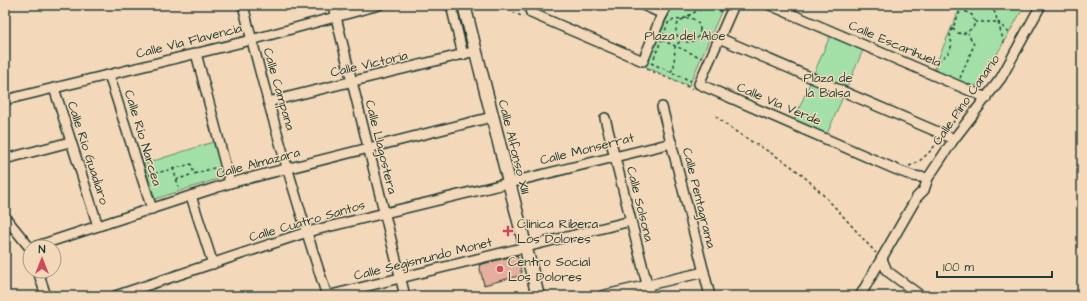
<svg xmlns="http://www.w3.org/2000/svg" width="1087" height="301" font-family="'Architects Daughter',sans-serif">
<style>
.green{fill:#a2e0a7;stroke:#608e6e}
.building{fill:#e6ae9d;stroke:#1f3d34}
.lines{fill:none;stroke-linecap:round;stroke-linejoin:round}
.minor-casing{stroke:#1f3d34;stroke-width:12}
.major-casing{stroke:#1f3d34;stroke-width:15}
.path{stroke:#1f3d34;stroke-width:1.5;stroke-dasharray:3 3;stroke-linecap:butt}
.minor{stroke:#f3d8ba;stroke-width:9}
.major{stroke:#f3d8ba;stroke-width:12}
.poi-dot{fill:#d1495b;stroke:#f3d8ba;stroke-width:1.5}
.labels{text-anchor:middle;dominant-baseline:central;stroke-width:3;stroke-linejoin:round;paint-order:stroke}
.park-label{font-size:13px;fill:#2c4d40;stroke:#f3d8ba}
.street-label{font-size:13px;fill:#1f3d34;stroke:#f3d8ba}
.poi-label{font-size:13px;fill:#1f3d34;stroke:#f3d8ba;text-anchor:start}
</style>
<rect width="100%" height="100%" fill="#f3d8ba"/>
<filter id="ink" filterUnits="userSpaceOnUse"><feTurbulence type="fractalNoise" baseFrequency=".025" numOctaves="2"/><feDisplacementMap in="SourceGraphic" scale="8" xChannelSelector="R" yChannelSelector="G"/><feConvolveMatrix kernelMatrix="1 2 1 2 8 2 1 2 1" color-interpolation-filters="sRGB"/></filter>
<g filter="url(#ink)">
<g class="green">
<polygon points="673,5 724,5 689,86 646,67"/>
<polygon points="961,5 1025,5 985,75 974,88 933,71"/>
<polygon points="830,36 863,50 827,134 794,120"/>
<polygon points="213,142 224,177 155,199 144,164"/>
</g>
<polygon class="building" points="517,255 522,275 484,285 479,265"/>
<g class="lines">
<g class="minor-casing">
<g id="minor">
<path d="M243 5C267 103 296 200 327 296L631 221"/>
<polyline points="333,5 405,296"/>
<polyline points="451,5 463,55"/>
<polyline points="529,5 531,13 643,61 666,5"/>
<polyline points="643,5 663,14"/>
<polyline points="734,5 699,84 895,169 913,176 928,178"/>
<polyline points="770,5 987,98"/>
<polyline points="719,38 954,139"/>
<polyline points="196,53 230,183"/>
<polyline points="109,75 152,209"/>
<polyline points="54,88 98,226"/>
<polyline points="5,100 251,40 379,5"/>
<polyline points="268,102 476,51"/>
<polyline points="662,107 710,296"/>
<polyline points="605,118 650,296"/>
<polyline points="5,159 70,142"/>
<polyline points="191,196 213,264"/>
<polyline points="5,217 30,248"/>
<polyline points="34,247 230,183 492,117"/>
<polyline points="882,259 887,271 921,296"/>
<polyline points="38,271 46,296"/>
<polyline points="115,296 307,232 672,143"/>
<polyline points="601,296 704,272"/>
<polyline points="860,296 917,197 924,190 928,178 954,139 1001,78 1041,5"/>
</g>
</g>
<g class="major-casing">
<polyline id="major" points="464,5 538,296"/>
</g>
<g class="path">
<polyline points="496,5 524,17"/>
<polyline points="708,5 723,12"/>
<polyline points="992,5 998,22 1009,33"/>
<circle cx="688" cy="30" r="12"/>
<polyline points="975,22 998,22 1004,43"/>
<polyline points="953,29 958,33 963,34 973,28 975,22 972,15 961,9"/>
<polyline points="662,40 702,58"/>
<polyline points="654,58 669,21 683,19 707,5"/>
<polyline points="651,63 691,81"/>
<polyline points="936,67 939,61 948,53 952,45 950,34 963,5"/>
<polyline points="647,69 693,89"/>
<polyline points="671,72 674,66 675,46 682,40"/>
<polyline points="960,78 974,45 968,33"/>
<path d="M716 116C742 140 776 152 802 175 829 198 852 227 876 253"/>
<polyline points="949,128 970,99"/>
<path d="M909 166C922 162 930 151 939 141"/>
<polyline points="173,168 180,191"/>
<polyline points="149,175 191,164 194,174 217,167"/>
<polyline points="176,180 193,174"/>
</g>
<use href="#minor" class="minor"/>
<use href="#major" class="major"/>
</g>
</g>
<g class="poi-dot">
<path d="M506 225h4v4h4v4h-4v4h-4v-4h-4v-4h4z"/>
<circle cx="500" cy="269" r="4"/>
</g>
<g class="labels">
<g class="park-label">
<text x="685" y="36">Plaza del Aloe</text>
<text x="828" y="78">Plaza de<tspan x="828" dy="15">la Balsa</tspan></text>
</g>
<g class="street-label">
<text transform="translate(189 41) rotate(-14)">Calle Vía Flavencia</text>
<text transform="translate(895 44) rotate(23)">Calle Escarihuela</text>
<text transform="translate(369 64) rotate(-13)">Calle Victoria</text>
<text transform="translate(279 89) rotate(74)">Calle Campana</text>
<text transform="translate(966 100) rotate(-55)">Calle Pino Canario</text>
<text transform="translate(779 104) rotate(23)">Calle Vía Verde</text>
<text transform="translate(143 138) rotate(73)">Calle Río Narcea</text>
<text transform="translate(381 147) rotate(76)">Calle Llagostera</text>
<text transform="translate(514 147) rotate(76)">Calle Alfonso XIII</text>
<text transform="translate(587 149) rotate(-14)">Calle Monserrat</text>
<text transform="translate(88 153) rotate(72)">Calle Río Guadiaro</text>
<text transform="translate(258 163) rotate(-15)">Calle Almazara</text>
<text transform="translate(699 198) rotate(76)">Calle Pentagrama</text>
<text transform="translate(640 204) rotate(76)">Calle Solsona</text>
<text transform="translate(307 221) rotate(-16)">Calle Cuatro Santos</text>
<text transform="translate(423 259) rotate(-14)">Calle Segismundo Monet</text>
</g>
<g class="poi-label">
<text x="517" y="224">Clínica Ribera<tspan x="517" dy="15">Los Dolores</tspan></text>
<text x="508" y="262">Centro Social<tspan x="508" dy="15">Los Dolores</tspan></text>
</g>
</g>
<rect width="1087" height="301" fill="none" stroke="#f3d8ba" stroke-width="20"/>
<rect x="10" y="10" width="1067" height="281" fill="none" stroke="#1f3d34" stroke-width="1.5" filter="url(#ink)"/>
<g transform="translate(42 259)"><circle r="19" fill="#f3d8ba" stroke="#9e9a84"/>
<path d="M0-3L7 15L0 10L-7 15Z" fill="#d1495b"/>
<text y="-6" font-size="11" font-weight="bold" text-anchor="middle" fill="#1f3d34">N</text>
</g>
<path d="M937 271v6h115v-6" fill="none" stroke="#1f3d34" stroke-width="2"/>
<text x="943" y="271" font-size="12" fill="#1f3d34" stroke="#f3d8ba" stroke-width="3" paint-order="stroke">100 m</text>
</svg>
